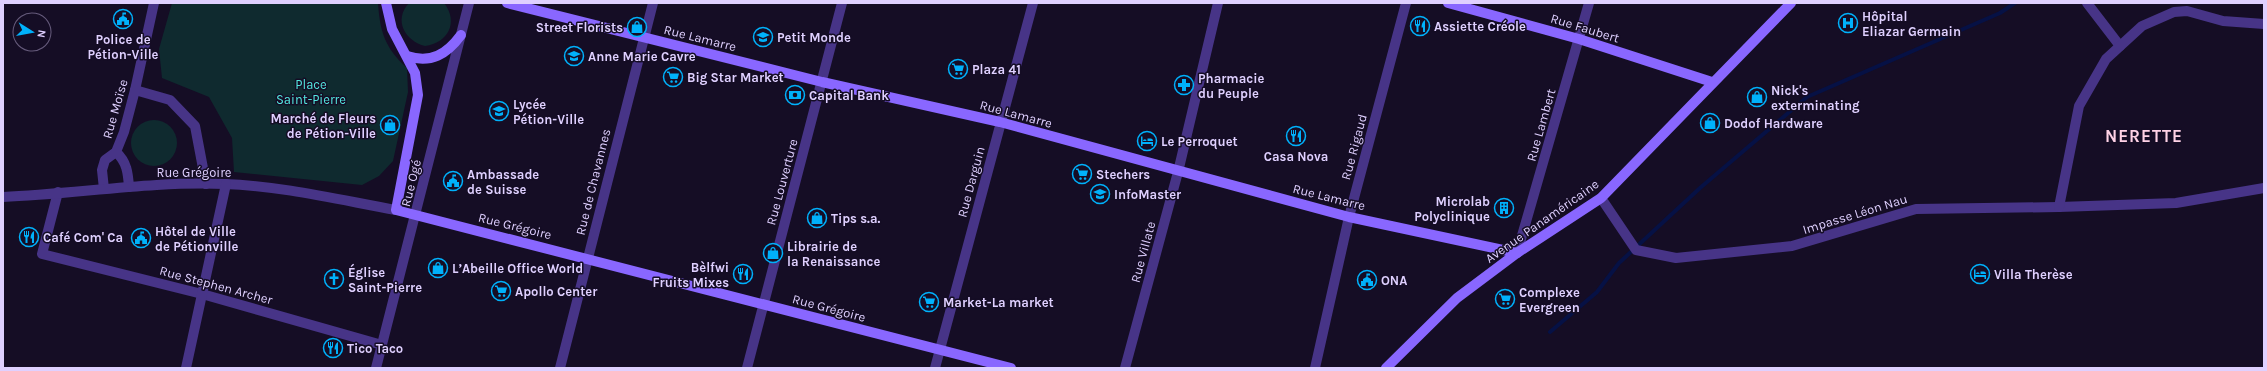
<svg xmlns="http://www.w3.org/2000/svg" width="2267" height="371" font-family="Karla,sans-serif">
<style>
.green{fill:#0f2a2f}
.lines{fill:none;stroke-linecap:round;stroke-linejoin:round}
.stream{stroke:#061145;stroke-width:4}
.minor{stroke:#473487;stroke-width:10}
.tertiary{stroke:#473487;stroke-width:10}
.secondary{stroke:#8967ff;stroke-width:10}
.labels{text-anchor:middle;dominant-baseline:central;stroke-width:3;stroke-linejoin:round;paint-order:stroke}
.poi-label{font-size:13px;font-weight:bold;fill:#dfd0ff;stroke:#150d25;text-anchor:start}
.street-label{font-size:13px;fill:#dfd0ff;stroke:#150d25}
.park-label{font-size:13px;fill:#53e8e0;stroke:#150d25}
.district-label{font-size:17px;font-weight:bold;letter-spacing:1px;fill:#ffd2e6;stroke:#150d25}
</style>
<rect width="100%" height="100%" fill="#150d25"/>
<g class="green">
<path d="M172 3H378C380 32 385 48 407 68L408 92 393 161 379 176 362 185 234 172 232 138 209 97 162 78 159 49Z"/>
<path d="M409 3H444C459 22 448 43 425 46 405 41 393 20 409 3Z"/>
<circle cx="154" cy="143" r="23"/>
</g>
<g class="lines">
<polyline class="stream" points="1550,332 1597,292 1619,263 1700,188 1807,97 2000,13 2015,3"/>
<g class="minor">
<polyline points="2087,3 2120,46"/>
<polyline points="135,90 170,100 195,126 206,184"/>
<path d="M116 152C127 162 128 173 129 187"/>
<polyline points="104,189 102,170 105,160 116,152 124,132 135,90 154,3"/>
<polyline points="58,192 42,254 202,294 382,345"/>
<path d="M3 197C77 194 151 181 225 184 282 186 340 200 396 210"/>
<polyline points="1601,198 1636,250 1676,258 1792,246 1916,209 2059,207 2176,203 2264,188"/>
<polyline points="2059,207 2079,106 2106,59 2142,26 2174,12 2187,11 2223,21 2264,24"/>
<polyline points="186,368 226,184"/>
<polyline points="560,368 653,3"/>
<polyline points="747,368 842,3"/>
<polyline points="935,368 1033,3"/>
<polyline points="1125,368 1178,172 1218,3"/>
</g>
<g class="tertiary">
<polyline points="1517,253 1589,3"/>
<polyline points="376,368 469,3"/>
<polyline points="1315,368 1349,217 1406,3"/>
</g>
<g class="secondary">
<polyline points="386,3 392,29 415,73 418,95 396,210 1011,368"/>
<polyline points="507,3 822,82 1000,122 1349,217 1517,253"/>
<polyline points="1448,3 1579,39 1712,82"/>
<path d="M407 56C431 64 447 54 461 35"/>
<polyline points="1386,368 1457,298 1517,253 1601,198 1791,3"/>
</g>
</g>
<defs>
<g id="civic-ring" transform="scale(1)"><circle r="9.5" fill="#150d25" stroke="#00b1fb" stroke-width="1.5"/><path d="M-.6-6.5H3V-4.5H.6V-3L4-1V1h2V6H-6V1h2V-1L-.6-3ZM-1.2 2.5V6h2.4V2.5Z" fill="#00b1fb"/></g>
<g id="hospital-ring" transform="scale(1)"><circle r="9.5" fill="#150d25" stroke="#00b1fb" stroke-width="1.5"/><path d="M-5-5h3v3.5h4V-5h3V5h-3V1.5h-4V5h-3Z" fill="#00b1fb"/></g>
<g id="restaurant-ring" transform="scale(1)"><circle r="9.5" fill="#150d25" stroke="#00b1fb" stroke-width="1.5"/><path d="M-5-6h1v4h1v-4h1v4h1v-4h1v5L-1.5 .5V6h-2V.5L-5-1ZM5-6V6H3V1.5H1.5Q1.5-4 5-6Z" fill="#00b1fb"/></g>
<g id="shop-ring" transform="scale(1)"><circle r="9.5" fill="#150d25" stroke="#00b1fb" stroke-width="1.5"/><path d="M-5-2.5h2.3a2.7 3.5 0 0 1 5.4 0H5L5.5 6h-11ZM-1.5-2.5h3a1.5 2.3 0 0 0-3 0Z" fill="#00b1fb"/></g>
<g id="school-ring" transform="scale(1)"><circle r="9.5" fill="#150d25" stroke="#00b1fb" stroke-width="1.5"/><path d="M0-5L7-2L0 1L-7-2ZM-4 1L0 2.5L4 1V4Q0 6-4 4Z" fill="#00b1fb"/></g>
<g id="supermarket-ring" transform="scale(1)"><circle r="9.5" fill="#150d25" stroke="#00b1fb" stroke-width="1.5"/><path d="M-6-5.5h2.5l.6 2H6L4.5 2H-2.5L-4.4-4H-6ZM-1.5 3.2a1.3 1.3 0 1 0 .1 0ZM3 3.2a1.3 1.3 0 1 0 .1 0Z" fill="#00b1fb"/></g>
<g id="pharmacy-ring" transform="scale(1)"><circle r="9.5" fill="#150d25" stroke="#00b1fb" stroke-width="1.5"/><path d="M-2-6h4v4h4v4h-4v4h-4v-4h-4v-4h4Z" fill="#00b1fb"/></g>
<g id="bank-ring" transform="scale(1)"><circle r="9.5" fill="#150d25" stroke="#00b1fb" stroke-width="1.5"/><path d="M-6-4H6V4H-6ZM0-2.3a2.3 2.3 0 1 0 0 4.6a2.3 2.3 0 1 0 0-4.6Z" fill="#00b1fb"/></g>
<g id="hotel-ring" transform="scale(1)"><circle r="9.5" fill="#150d25" stroke="#00b1fb" stroke-width="1.5"/><path d="M-6-4.5h1.5V1H6V5H4.5V3h-9V5H-6ZM-4 0a1.8 1.8 0 1 1 3.6 0ZM.5 0V-2.5h3Q6-2.5 6 0Z" fill="#00b1fb"/></g>
<g id="building-ring" transform="scale(1)"><circle r="9.5" fill="#150d25" stroke="#00b1fb" stroke-width="1.5"/><path d="M-4-6H4V6H1V3H-1V6H-4ZM-2.5-4.3h1.7v1.8h-1.7ZM.8-4.3h1.7v1.8H.8ZM-2.5-1h1.7V.8h-1.7ZM.8-1h1.7V.8H.8Z" fill="#00b1fb"/></g>
<g id="church-ring" transform="scale(1)"><circle r="9.5" fill="#150d25" stroke="#00b1fb" stroke-width="1.5"/><path d="M-1.2-6h2.4v3.5h3.3v2.4h-3.3V6h-2.4V-.1h-3.3v-2.4h3.3Z" fill="#00b1fb"/></g>
</defs>
<g fill-rule="evenodd">
<use href="#civic-ring" x="123" y="19"/>
<use href="#hospital-ring" x="1848" y="23"/>
<use href="#restaurant-ring" x="1420" y="26"/>
<use href="#shop-ring" x="637" y="27"/>
<use href="#school-ring" x="763" y="37"/>
<use href="#school-ring" x="574" y="56"/>
<use href="#supermarket-ring" x="958" y="69"/>
<use href="#supermarket-ring" x="673" y="77"/>
<use href="#pharmacy-ring" x="1184" y="85"/>
<use href="#bank-ring" x="795" y="95"/>
<use href="#shop-ring" x="1757" y="97"/>
<use href="#school-ring" x="499" y="111"/>
<use href="#shop-ring" x="1710" y="123"/>
<use href="#shop-ring" x="390" y="125"/>
<use href="#restaurant-ring" x="1296" y="136"/>
<use href="#hotel-ring" x="1147" y="141"/>
<use href="#supermarket-ring" x="1082" y="174"/>
<use href="#civic-ring" x="453" y="181"/>
<use href="#school-ring" x="1100" y="194"/>
<use href="#building-ring" x="1504" y="208"/>
<use href="#shop-ring" x="817" y="218"/>
<use href="#restaurant-ring" x="29" y="237"/>
<use href="#civic-ring" x="141" y="238"/>
<use href="#shop-ring" x="773" y="253"/>
<use href="#shop-ring" x="438" y="268"/>
<use href="#restaurant-ring" x="743" y="274"/>
<use href="#hotel-ring" x="1980" y="274"/>
<use href="#church-ring" x="334" y="279"/>
<use href="#civic-ring" x="1367" y="280"/>
<use href="#supermarket-ring" x="501" y="291"/>
<use href="#supermarket-ring" x="1505" y="299"/>
<use href="#supermarket-ring" x="929" y="302"/>
<use href="#restaurant-ring" x="333" y="348"/>
</g>
<g class="labels">
<g class="poi-label">
<text x="1862" y="16">Hôpital<tspan x="1862" dy="15">Eliazar Germain</tspan></text>
<text x="1434" y="26">Assiette Créole</text>
<text x="623" y="27" text-anchor="end">Street Florists</text>
<text x="777" y="37">Petit Monde</text>
<text x="123" y="39" text-anchor="middle">Police de<tspan x="123" dy="15">Pétion-Ville</tspan></text>
<text x="588" y="56">Anne Marie Cavre</text>
<text x="972" y="69">Plaza 41</text>
<text x="687" y="77">Big Star Market</text>
<text x="1198" y="78">Pharmacie<tspan x="1198" dy="15">du Peuple</tspan></text>
<text x="1771" y="90">Nick's<tspan x="1771" dy="15">exterminating</tspan></text>
<text x="809" y="95">Capital Bank</text>
<text x="513" y="104">Lycée<tspan x="513" dy="15">Pétion-Ville</tspan></text>
<text x="376" y="118" text-anchor="end">Marché de Fleurs<tspan x="376" dy="15">de Pétion-Ville</tspan></text>
<text x="1724" y="123">Dodof Hardware</text>
<text x="1161" y="141">Le Perroquet</text>
<text x="1296" y="156" text-anchor="middle">Casa Nova</text>
<text x="467" y="174">Ambassade<tspan x="467" dy="15">de Suisse</tspan></text>
<text x="1096" y="174">Stechers</text>
<text x="1114" y="194">InfoMaster</text>
<text x="1490" y="201" text-anchor="end">Microlab<tspan x="1490" dy="15">Polyclinique</tspan></text>
<text x="831" y="218">Tips s.a.</text>
<text x="155" y="231">Hôtel de Ville<tspan x="155" dy="15">de Pétionville</tspan></text>
<text x="43" y="237">Café Com' Ca</text>
<text x="787" y="246">Librairie de<tspan x="787" dy="15">la Renaissance</tspan></text>
<text x="729" y="267" text-anchor="end">Bèlfwi<tspan x="729" dy="15">Fruits Mixes</tspan></text>
<text x="452" y="268">L’Abeille Office World</text>
<text x="348" y="272">Église<tspan x="348" dy="15">Saint-Pierre</tspan></text>
<text x="1994" y="274">Villa Therèse</text>
<text x="1381" y="280">ONA</text>
<text x="515" y="291">Apollo Center</text>
<text x="1519" y="292">Complexe<tspan x="1519" dy="15">Evergreen</tspan></text>
<text x="943" y="302">Market-La market</text>
<text x="347" y="348">Tico Taco</text>
</g>
<g class="street-label">
<text transform="translate(1585 28) rotate(17)">Rue Faubert</text>
<text transform="translate(700 38) rotate(14)">Rue Lamarre</text>
<text transform="translate(115 109) rotate(-74)">Rue Moïse</text>
<text transform="translate(1016 114) rotate(15)">Rue Lamarre</text>
<text transform="translate(1541 125) rotate(-74)">Rue Lambert</text>
<text transform="translate(1354 147) rotate(-75)">Rue Rigaud</text>
<text x="194" y="172">Rue Grégoire</text>
<text transform="translate(593 182) rotate(-76)">Rue de Chavannes</text>
<text transform="translate(782 182) rotate(-75)">Rue Louverture</text>
<text transform="translate(971 182) rotate(-75)">Rue Darguin</text>
<text transform="translate(411 183) rotate(-76)">Rue Ogé</text>
<text transform="translate(1329 197) rotate(14)">Rue Lamarre</text>
<text transform="translate(1855 214) rotate(-17)">Impasse Léon Nau</text>
<text transform="translate(1542 221) rotate(-35)">Avenue Panaméricaine</text>
<text transform="translate(515 226) rotate(14)">Rue Grégoire</text>
<text transform="translate(1143 252) rotate(-75)">Rue Villate</text>
<text transform="translate(216 285) rotate(15)">Rue Stephen Archer</text>
<text transform="translate(829 308) rotate(15)">Rue Grégoire</text>
</g>
<g class="park-label">
<text x="311" y="84">Place<tspan x="311" dy="15">Saint-Pierre</tspan></text>
</g>
<g class="district-label">
<text x="2144" y="136">NERETTE</text>
</g>
</g>
<rect width="2267" height="371" fill="none" stroke="#dfd0ff" stroke-width="8"/>
<g transform="translate(32 32) rotate(101)"><circle r="19" fill="#150d25" stroke="#665b7c"/>
<path d="M0-3L7 15L0 10L-7 15Z" fill="#00b1fb"/>
<text y="-6" font-size="11" font-weight="bold" text-anchor="middle" fill="#dfd0ff">N</text>
</g>
</svg>
